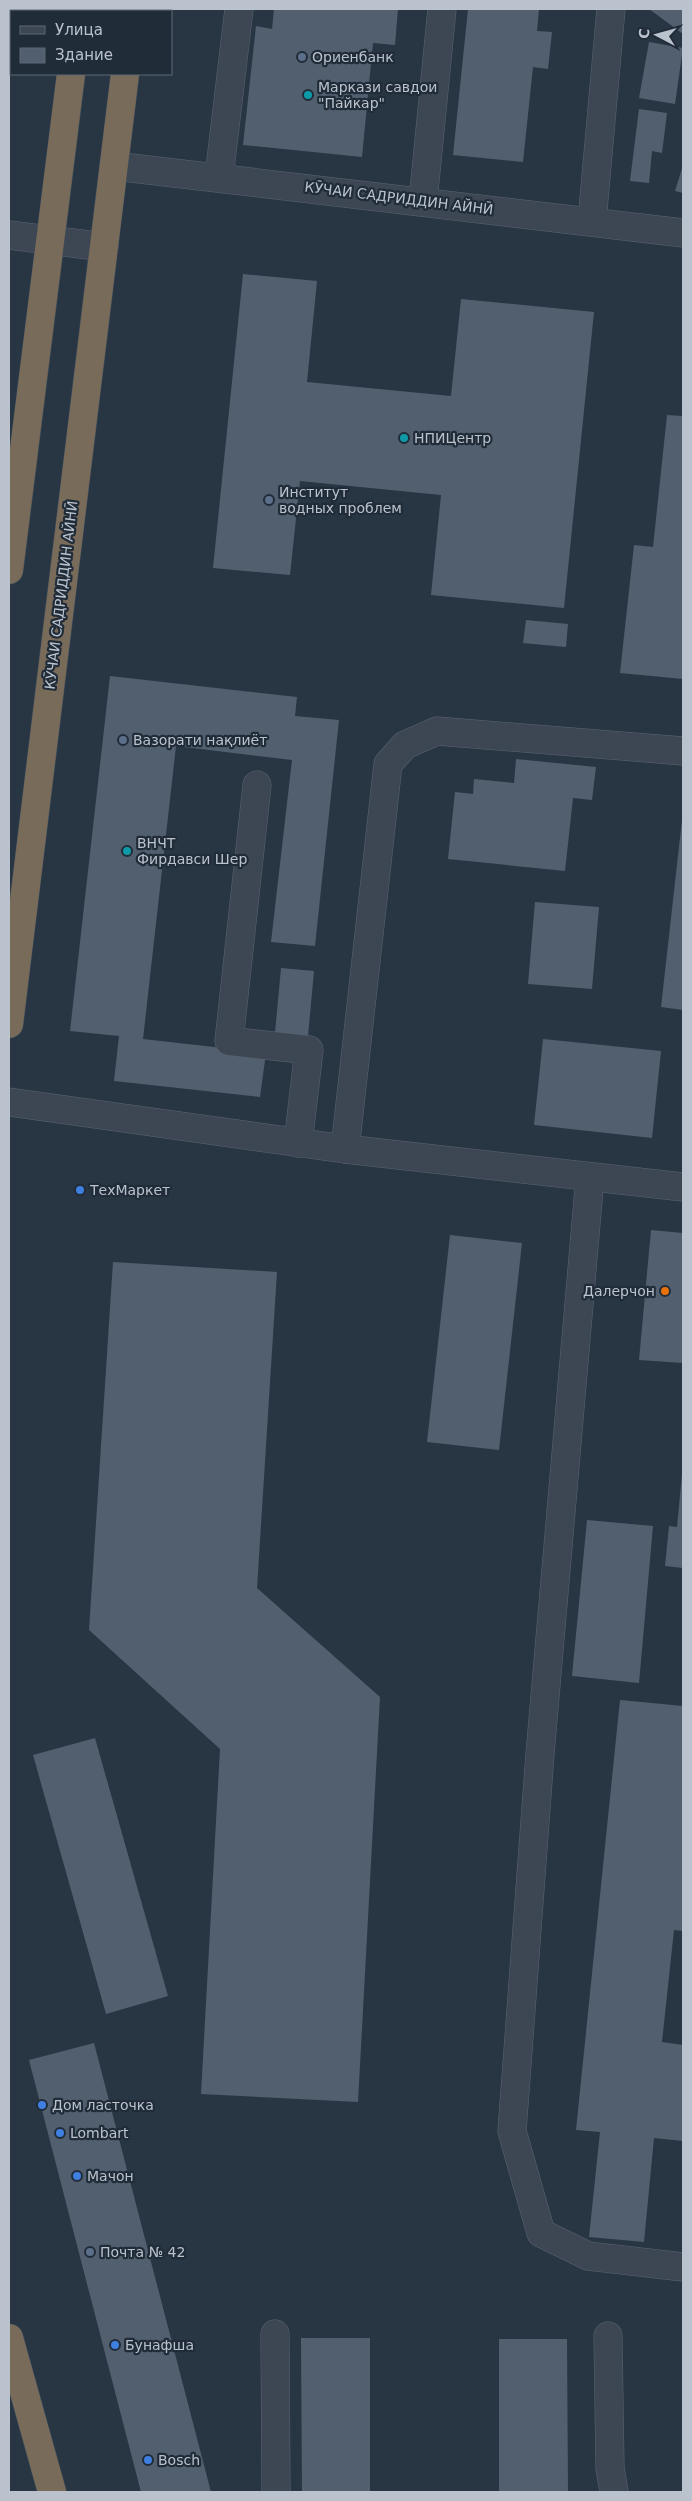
<svg xmlns="http://www.w3.org/2000/svg" width="692" height="2501" font-family="'DejaVu Sans',sans-serif">
<style>
.building{fill:#525f6f}
.lines{fill:none;stroke-linecap:round;stroke-linejoin:round}
.minor-casing{stroke:#5b6571;stroke-width:29}
.highway-casing{stroke:#47525e;stroke-width:29}
.minor{stroke:#3d4753;stroke-width:28}
.highway{stroke:#796b5a;stroke-width:28}
.service-dot{fill:#5c6f8a;stroke:#212c39;stroke-width:2}
.culture-dot{fill:#0f9aa8;stroke:#212c39;stroke-width:2}
.shop-dot{fill:#3f7fe0;stroke:#212c39;stroke-width:2}
.food-dot{fill:#e8710a;stroke:#212c39;stroke-width:2}
.labels{text-anchor:middle;dominant-baseline:central;stroke-width:4.5;stroke-linejoin:round;paint-order:stroke}
.poi-label{font-size:14px;fill:#bac2cd;stroke:#212c39;text-anchor:start}
.street-label{font-size:14px;fill:#bac2cd;stroke:#212c39}
</style>
<rect width="100%" height="100%" fill="#283644"/>
<g class="building">
<polygon points="274,9 398,9 395,45 373,43 362,157 243,145 256,26 272,29"/>
<polygon points="468,9 539,9 537,31 552,32 548,69 533,67 523,162 453,155"/>
<polygon points="649,9 683,9 683,34"/>
<polygon points="649,42 683,48 675,104 639,98"/>
<polygon points="639,109 667,113 662,153 652,151 649,183 630,181"/>
<polygon points="683,165 683,193 675,191"/>
<polygon points="243,274 317,281 307,382 451,396 461,299 594,312 564,608 431,595 441,495 300,481 290,575 213,568"/>
<polygon points="667,415 683,416 683,679 620,673 634,545 653,547"/>
<polygon points="526,620 568,624 566,647 523,643"/>
<polygon points="110,676 297,697 295,716 339,720 315,946 271,942 292,760 176,746 143,1039 266,1053 260,1097 114,1081 119,1036 70,1031"/>
<polygon points="516,759 596,767 592,800 573,798 565,871 448,859 455,792 473,794 474,779 514,783"/>
<polygon points="682,820 683,820 683,1010 661,1007"/>
<polygon points="535,902 599,907 592,989 528,984"/>
<polygon points="281,968 314,971 308,1036 275,1033"/>
<polygon points="543,1039 661,1051 652,1138 534,1125"/>
<polygon points="651,1230 683,1233 683,1363 639,1360"/>
<polygon points="450,1235 522,1243 499,1450 427,1442"/>
<polygon points="113,1262 277,1272 257,1588 380,1697 358,2102 201,2094 220,1749 89,1630"/>
<polygon points="682,1474 683,1475 683,1568 665,1566 669,1526 677,1527"/>
<polygon points="587,1520 653,1526 639,1683 572,1676"/>
<polygon points="620,1700 683,1706 683,1931 674,1930 662,2042 683,2045 683,2141 654,2138 644,2242 589,2237 600,2132 576,2130"/>
<polygon points="95,1738 168,1996 106,2014 33,1755"/>
<polygon points="94,2043 211,2492 141,2492 29,2060"/>
<polygon points="301,2338 370,2338 370,2492 302,2492"/>
<polygon points="499,2339 567,2339 568,2492 499,2492"/>
</g>
<g class="lines">
<g class="minor-casing">
<g id="minor">
<polyline points="114,166 683,233"/>
<polyline points="219,177 239,9"/>
<polyline points="423,201 442,9"/>
<polyline points="592,221 611,9"/>
<polyline points="9,235 104,247"/>
<polyline points="257,785 229,1041 309,1050 298,1143"/>
<polyline points="9,1102 345,1149 683,1187"/>
<polyline points="345,1149 388,764 405,745 437,731 683,751"/>
<polyline points="590,1177 540,1754 512,2131 541,2233 588,2256 683,2267"/>
<polyline points="275,2334 276,2492"/>
<polyline points="608,2336 610,2468 614,2492"/>
</g>
</g>
<g class="highway-casing">
<g id="highway">
<polyline points="78,11 79,9"/>
<polyline points="132,11 132,9"/>
<polyline points="9,570 71,74"/>
<polyline points="9,1024 125,74"/>
<polyline points="9,2338 52,2492"/>
</g>
</g>
<use href="#minor" class="minor"/>
<use href="#highway" class="highway"/>
</g>
<g class="service-dot">
<circle cx="302" cy="57" r="5"/>
<circle cx="269" cy="500" r="5"/>
<circle cx="123" cy="740" r="5"/>
<circle cx="90" cy="2252" r="5"/>
</g>
<g class="culture-dot">
<circle cx="308" cy="95" r="5"/>
<circle cx="404" cy="438" r="5"/>
<circle cx="127" cy="851" r="5"/>
</g>
<g class="shop-dot">
<circle cx="80" cy="1190" r="5"/>
<circle cx="42" cy="2105" r="5"/>
<circle cx="60" cy="2133" r="5"/>
<circle cx="77" cy="2176" r="5"/>
<circle cx="115" cy="2345" r="5"/>
<circle cx="148" cy="2460" r="5"/>
</g>
<circle class="food-dot" cx="665" cy="1291" r="5"/>
<g class="labels">
<g class="poi-label">
<text x="312" y="57">Ориенбанк</text>
<text x="318" y="87">Маркази савдои<tspan x="318" dy="16">"Пайкар"</tspan></text>
<text x="414" y="438">НПИЦентр</text>
<text x="279" y="492">Институт<tspan x="279" dy="16">водных проблем</tspan></text>
<text x="133" y="740">Вазорати нақлиёт</text>
<text x="137" y="843">ВНЧТ<tspan x="137" dy="16">Фирдавси Шер</tspan></text>
<text x="90" y="1190">ТехМаркет</text>
<text x="655" y="1291" text-anchor="end">Далерчон</text>
<text x="52" y="2105">Дом ласточка</text>
<text x="70" y="2133">Lombart</text>
<text x="87" y="2176">Мачон</text>
<text x="100" y="2252">Почта № 42</text>
<text x="125" y="2345">Бунафша</text>
<text x="158" y="2460">Bosch</text>
</g>
<g class="street-label">
<text transform="translate(399 198) rotate(7)">КӮЧАИ САДРИДДИН АЙНӢ</text>
<text transform="translate(61 595) rotate(-83)">КӮЧАИ САДРИДДИН АЙНӢ</text>
</g>
</g>
<rect width="692" height="2501" fill="none" stroke="#bac2cd" stroke-width="20"/>
<rect x="10" y="10" width="162" height="65" fill="#212c39" stroke="#5e6874"/>
<rect x="20" y="26" width="25" height="8" fill="#3d4753" stroke="#5e6874"/>
<text x="55" y="35" font-size="15" fill="#bac2cd">Улица</text>
<rect x="20" y="48" width="25" height="15" fill="#525f6f" stroke="#5e6874"/>
<text x="55" y="60" font-size="15" fill="#bac2cd">Здание</text>
<g transform="translate(657 35) rotate(276)" stroke="#212c39" stroke-width="4" paint-order="stroke">
<path d="M0-4L9 19L0 12L-9 19Z" fill="#bac2cd"/>
<text y="-8" font-size="14" font-weight="bold" text-anchor="middle" fill="#bac2cd">С</text>
</g>
</svg>
